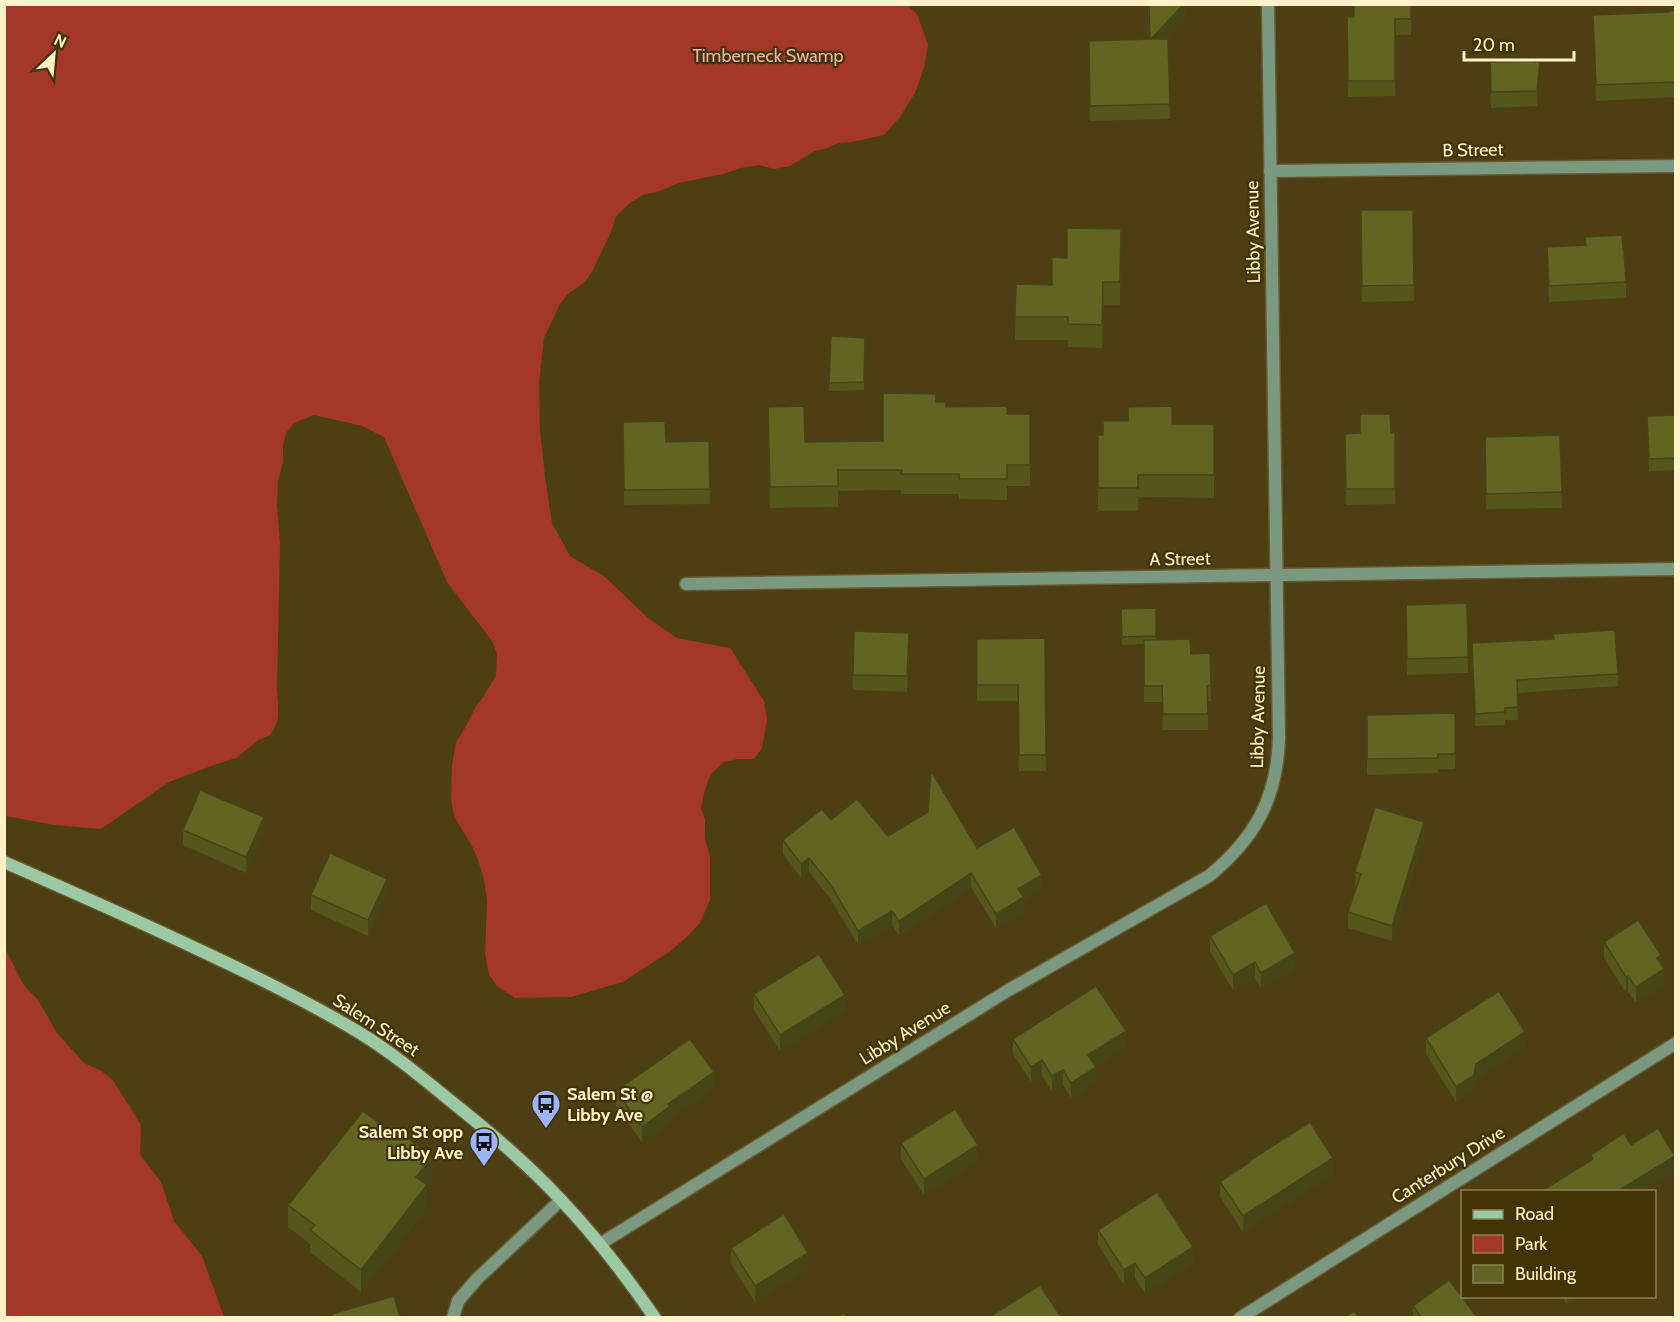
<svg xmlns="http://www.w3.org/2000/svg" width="1680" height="1322" font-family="Cabin,sans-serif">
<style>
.green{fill:#a3372a}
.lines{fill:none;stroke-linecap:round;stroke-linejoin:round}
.street-casing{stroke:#695b30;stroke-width:15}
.secondary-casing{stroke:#695b30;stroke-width:15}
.street{stroke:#7b9880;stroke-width:12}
.secondary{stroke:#9bc9a4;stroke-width:12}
.wall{fill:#54561c}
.shaded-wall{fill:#454617}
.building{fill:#626421;stroke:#454617;stroke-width:1.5}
.labels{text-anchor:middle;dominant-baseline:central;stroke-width:4.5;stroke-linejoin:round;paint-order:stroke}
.park-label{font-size:18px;fill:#edb2a8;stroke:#423407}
.street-label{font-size:18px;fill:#fff1ca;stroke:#423407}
.poi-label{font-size:18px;font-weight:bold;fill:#fff1ca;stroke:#423407;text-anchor:start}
</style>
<rect width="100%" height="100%" fill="#4d3e13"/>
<g class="green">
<polygon points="906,4 917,14 928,45 924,68 915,93 900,117 884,135 852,142 839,143 825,149 815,151 790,166 774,169 759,165 741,168 723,174 679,183 660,191 643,195 630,203 616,216 611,232 593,270 585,282 568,294 560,304 544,338 539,384 540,431 545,476 552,523 570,556 605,577 647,617 677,638 730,648 764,701 767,720 762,748 754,759 738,759 724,762 711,774 705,790 701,808 705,819 705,839 710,856 710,900 700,923 688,936 669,952 623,982 571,997 515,998 497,986 489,975 485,954 487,900 484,880 478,860 472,846 454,816 451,799 452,765 456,742 465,728 475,708 483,697 496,676 497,654 492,641 447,582 384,437 362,426 314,415 294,423 286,433 283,446 283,462 278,481 277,505 280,544 277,688 278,703 278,718 275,727 270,735 259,740 236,758 214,765 169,782 101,829 54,825 5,816 5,5"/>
<polygon points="5,948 23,984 38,1000 57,1033 84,1063 100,1070 113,1080 141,1125 140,1155 161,1182 174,1221 202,1256 224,1317 5,1317"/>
</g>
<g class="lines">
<g class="street-casing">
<g id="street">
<polyline points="1270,171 1676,166"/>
<polyline points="686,584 1676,569"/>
<path d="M600 1244 1007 991 1209 876C1255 838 1277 799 1279 738L1268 4"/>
<polyline points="453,1318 458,1301 477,1279 561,1200"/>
<polyline points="1240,1318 1676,1043"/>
</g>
</g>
<g class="secondary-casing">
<path id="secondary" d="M4 862C68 890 132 918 195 948 251 974 307 1001 360 1033 391 1052 419 1075 447 1098 487 1130 527 1163 562 1201 596 1237 626 1276 655 1318"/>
</g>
<use href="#street" class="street"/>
<use href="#secondary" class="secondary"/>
</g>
<g class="wall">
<polygon points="1148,4 1187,4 1187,16 1165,39 1168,39 1170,119 1090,121 1089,55 1149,39"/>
<polygon points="1411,4 1411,35 1395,35 1395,96 1348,97 1347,17 1354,17"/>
<polygon points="1676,10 1676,97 1596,101 1593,15 1669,12"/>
<polygon points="1490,62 1540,78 1537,106 1491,108"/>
<polygon points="1361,210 1413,210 1414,301 1362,302"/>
<polygon points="1121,229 1120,305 1103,305 1102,348 1068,347 1068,340 1015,340 1016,284 1052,285 1067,258"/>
<polygon points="1585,237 1626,282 1626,298 1549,302 1547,247 1585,245"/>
<polygon points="831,336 865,338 864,390 829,391"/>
<polygon points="936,402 946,407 1007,414 1030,414 1030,486 1007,486 1007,500 959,499 959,494 901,494 901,490 838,491 838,507 770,508 768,427 805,442 883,441"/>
<polygon points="1676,415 1676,470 1649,471 1647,416"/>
<polygon points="623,422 666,442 709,441 710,504 624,505"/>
<polygon points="1172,424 1214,424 1214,498 1138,497 1138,511 1098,511 1098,435 1103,435"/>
<polygon points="1395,433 1395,504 1346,505 1345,434"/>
<polygon points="1560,435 1562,508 1486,509 1485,437"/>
<polygon points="1467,603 1468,673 1407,675 1406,605"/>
<polygon points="1156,608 1156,640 1191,654 1210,653 1211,701 1208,701 1208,730 1163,730 1162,702 1144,702 1144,644 1122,645 1121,609"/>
<polygon points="1045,638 1046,771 1019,771 1018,701 977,701 977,639"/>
<polygon points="1472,643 1618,674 1618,686 1517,693 1518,720 1505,720 1505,725 1475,726"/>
<polygon points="909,649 907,692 853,690 853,675"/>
<polygon points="1455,713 1455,769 1438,769 1438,773 1367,775 1367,715"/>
<polygon points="831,820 888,836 977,848 1042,889 1024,900 1024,912 996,928 971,887 899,935 892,925 858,945 830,898 809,872 801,878 783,854 783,840"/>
<polygon points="183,830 264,833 246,873 183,845"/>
<polygon points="1424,838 1392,941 1348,928 1348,912 1356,888 1355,887 1355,872"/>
<polygon points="387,894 368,936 311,910 311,895"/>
<polygon points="1210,936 1295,968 1261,988 1255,978 1233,990 1210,952"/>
<polygon points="1604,942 1661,964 1664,985 1636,1003 1628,992 1626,993 1604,958"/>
<polygon points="754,994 845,1010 780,1051 754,1010"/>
<polygon points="1426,1038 1525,1047 1476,1079 1474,1090 1456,1102 1426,1054"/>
<polygon points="1013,1039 1126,1047 1095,1066 1096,1082 1071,1098 1063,1085 1052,1092 1042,1076 1031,1082 1013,1054"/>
<polygon points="714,1088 670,1119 670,1122 642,1142 616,1107 616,1091"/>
<polygon points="901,1143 978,1160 924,1195 901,1159"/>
<polygon points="1249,1161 1333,1174 1243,1232 1220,1197 1220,1182 1249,1163"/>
<polygon points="432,1180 427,1185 427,1208 361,1292 310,1252 310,1244 288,1227 288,1205"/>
<polygon points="1098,1230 1193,1263 1145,1293 1135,1278 1124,1285 1098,1245"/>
<polygon points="731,1248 808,1268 755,1302 731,1264"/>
<polygon points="1562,1296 1579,1296 1567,1304"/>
<polygon points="1413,1306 1477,1317 1413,1317"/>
</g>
<g class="shaded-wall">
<polygon points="1184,4 1187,4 1187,16 1151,54 1151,39"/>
<polygon points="1540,62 1540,78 1537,106 1537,91"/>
<polygon points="264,817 264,833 246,873 246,857"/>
<polygon points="1424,822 1424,838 1392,941 1392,926"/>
<polygon points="809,858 809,872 801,878 801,864"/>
<polygon points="971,873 971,887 899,935 899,921"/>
<polygon points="1042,875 1042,889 1024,900 1024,912 996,928 996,914 1018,889"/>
<polygon points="387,879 387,894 368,936 368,920"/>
<polygon points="892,911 892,925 858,945 858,931"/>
<polygon points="1295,953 1295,968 1261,988 1261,973"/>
<polygon points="1661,955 1661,971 1664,969 1664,985 1636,1003 1636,987 1657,958"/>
<polygon points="1255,962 1255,978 1233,990 1233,975"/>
<polygon points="1628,976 1628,992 1626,993 1626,977"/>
<polygon points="845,995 845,1010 780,1051 780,1035"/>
<polygon points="1126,1031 1126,1047 1088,1071 1088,1055"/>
<polygon points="1525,1032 1525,1047 1476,1079 1474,1090 1456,1102 1456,1087 1476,1064"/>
<polygon points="1042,1060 1042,1076 1031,1082 1031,1067"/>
<polygon points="1096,1067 1096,1082 1071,1098 1071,1083"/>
<polygon points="1063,1070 1063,1085 1052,1092 1052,1076"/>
<polygon points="714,1072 714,1088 670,1119 670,1122 642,1142 642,1127 668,1104"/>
<polygon points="978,1145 978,1160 924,1195 924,1179"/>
<polygon points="1675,1156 1675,1172 1643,1191 1618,1191"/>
<polygon points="432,1157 432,1180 416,1199 416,1177"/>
<polygon points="1333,1158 1333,1174 1243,1232 1243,1216"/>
<polygon points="427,1185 427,1208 361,1292 361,1270"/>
<polygon points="1193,1247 1193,1263 1145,1293 1145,1278"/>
<polygon points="808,1253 808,1268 755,1302 755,1286"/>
<polygon points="1135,1263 1135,1278 1124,1285 1124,1270"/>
<polygon points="1567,1296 1579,1296 1567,1304"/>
</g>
<g class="building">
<polygon points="1149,4 1184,4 1151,39 1168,39 1170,104 1090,106 1089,41 1150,39"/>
<polygon points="1354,4 1411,4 1411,19 1395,19 1395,81 1348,81 1347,17 1354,17"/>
<polygon points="1676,10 1676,82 1596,85 1593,15 1669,12 1669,11"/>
<polygon points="1536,61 1536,62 1540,62 1537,91 1491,92 1490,62"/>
<polygon points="1361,210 1413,210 1414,285 1362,286"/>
<polygon points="1067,228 1121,229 1120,282 1103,282 1102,325 1068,324 1068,317 1015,317 1016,284 1052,285 1052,257 1067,258"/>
<polygon points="1622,235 1623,250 1624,250 1626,282 1549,286 1547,247 1586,245 1585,237"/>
<polygon points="831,336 865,338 864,382 829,383"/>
<polygon points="883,393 936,394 936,402 946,402 946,407 1007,406 1007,414 1030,414 1030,465 1007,465 1007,479 959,479 959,474 901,474 902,470 838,470 838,486 770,487 768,407 804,406 805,442 883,441"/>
<polygon points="1172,406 1172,424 1214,424 1214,475 1138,475 1138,488 1098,488 1098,435 1103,435 1103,421 1128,421 1128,407"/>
<polygon points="1360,414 1390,414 1391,433 1395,433 1395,489 1346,489 1345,434 1360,433"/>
<polygon points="1676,415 1676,458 1649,459 1647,416"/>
<polygon points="665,421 666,442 709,441 710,489 624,490 623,422"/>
<polygon points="1560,435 1562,492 1486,494 1485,437"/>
<polygon points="1467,603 1468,657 1407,659 1406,605"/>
<polygon points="1156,608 1156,636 1122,637 1121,609"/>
<polygon points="1615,630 1618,674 1517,680 1518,707 1505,708 1505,712 1475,714 1472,643 1554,639 1553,634"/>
<polygon points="854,631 909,633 907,676 853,675"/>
<polygon points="1045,638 1046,755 1019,755 1018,685 977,685 977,639"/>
<polygon points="1190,639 1191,654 1210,653 1211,685 1207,686 1208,714 1163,714 1162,686 1144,686 1144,640"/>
<polygon points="1455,713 1455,754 1438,754 1438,758 1367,759 1367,715"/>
<polygon points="931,771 977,848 1014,827 1042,875 1018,889 1024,897 996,914 971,873 899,921 892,911 858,931 830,884 809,858 801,864 783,840 822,809 831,820 857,799 888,836 928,812"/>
<polygon points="200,790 264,817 246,857 183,830"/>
<polygon points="1375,807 1424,822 1392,926 1348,912 1361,874 1355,872"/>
<polygon points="330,853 387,879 368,920 311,895"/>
<polygon points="1266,903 1295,953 1261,973 1255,962 1233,975 1210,936"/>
<polygon points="1638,920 1661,955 1657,958 1664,969 1636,987 1628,976 1626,977 1604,942"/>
<polygon points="819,954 845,995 780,1035 754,994"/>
<polygon points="1096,986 1126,1031 1088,1055 1096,1067 1071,1083 1063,1070 1052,1076 1042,1060 1031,1067 1013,1039"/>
<polygon points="1499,991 1525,1032 1476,1064 1474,1075 1456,1087 1426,1038"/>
<polygon points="690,1039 714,1072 668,1104 670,1106 642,1127 616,1091"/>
<polygon points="955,1109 978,1145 924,1179 901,1143"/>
<polygon points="363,1111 388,1130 391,1125 432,1157 416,1177 427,1185 361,1270 310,1230 315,1225 288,1205"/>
<polygon points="1310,1122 1333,1158 1243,1216 1220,1182 1250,1162 1249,1161"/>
<polygon points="1658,1128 1675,1156 1618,1191 1542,1191 1593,1159 1591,1155 1624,1133 1631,1145"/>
<polygon points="1157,1192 1193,1247 1145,1278 1135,1263 1124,1270 1098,1230"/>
<polygon points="784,1214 808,1253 755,1286 731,1248"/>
<polygon points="1449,1280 1477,1317 1421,1317 1413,1306"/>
<polygon points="1040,1285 1061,1317 989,1317"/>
<polygon points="394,1296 400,1317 333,1317 332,1314"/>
<polygon points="1354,1311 1359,1317 1345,1317"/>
<polygon points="844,1313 847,1317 837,1317"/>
</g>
<defs>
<g id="bus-pin" transform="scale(1.5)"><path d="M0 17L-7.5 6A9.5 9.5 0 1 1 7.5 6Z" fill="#9db4fd" stroke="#423407"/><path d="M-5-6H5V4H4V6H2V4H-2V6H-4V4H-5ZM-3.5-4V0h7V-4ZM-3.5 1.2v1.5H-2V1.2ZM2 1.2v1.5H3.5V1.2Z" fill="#111"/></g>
</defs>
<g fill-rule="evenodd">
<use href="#bus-pin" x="546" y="1104"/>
<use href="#bus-pin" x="484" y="1142"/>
</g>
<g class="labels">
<g class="park-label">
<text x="768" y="56">Timberneck Swamp</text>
</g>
<g class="street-label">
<text transform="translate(1473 150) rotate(-1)">B Street</text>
<text transform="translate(1253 232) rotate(-91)">Libby Avenue</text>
<text transform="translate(1180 559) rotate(-1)">A Street</text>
<text transform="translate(1258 717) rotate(-89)">Libby Avenue</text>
<text transform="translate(376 1025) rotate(33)">Salem Street</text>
<text transform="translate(905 1033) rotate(-32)">Libby Avenue</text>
<text transform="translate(1448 1165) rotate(-32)">Canterbury Drive</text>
</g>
<g class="poi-label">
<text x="567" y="1094">Salem St @<tspan x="567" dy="21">Libby Ave</tspan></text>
<text x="463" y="1132" text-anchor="end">Salem St opp<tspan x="463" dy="21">Libby Ave</tspan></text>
</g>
</g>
<rect width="1680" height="1322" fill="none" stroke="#fff1ca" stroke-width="12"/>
<rect x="1461" y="1190" width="195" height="108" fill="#423407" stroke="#8e8055" stroke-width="1.5"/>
<rect x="1473" y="1210" width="30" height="9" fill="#9bc9a4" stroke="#8e8055" stroke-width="1.5"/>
<text x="1515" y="1220" font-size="18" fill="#fff1ca">Road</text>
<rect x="1473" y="1235" width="30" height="18" fill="#a3372a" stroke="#8e8055" stroke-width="1.5"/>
<text x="1515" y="1250" font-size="18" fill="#fff1ca">Park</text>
<rect x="1473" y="1265" width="30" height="18" fill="#626421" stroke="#8e8055" stroke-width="1.5"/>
<text x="1515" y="1280" font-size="18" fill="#fff1ca">Building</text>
<g transform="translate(54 54) rotate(26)" stroke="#423407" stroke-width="4.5" paint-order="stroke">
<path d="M0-4.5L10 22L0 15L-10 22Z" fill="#fff1ca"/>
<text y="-9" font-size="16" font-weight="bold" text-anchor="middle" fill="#fff1ca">N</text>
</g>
<path d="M1464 51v9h110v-9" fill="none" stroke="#fff1ca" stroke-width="3"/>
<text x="1473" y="51" font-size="18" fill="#fff1ca" stroke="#423407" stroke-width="4.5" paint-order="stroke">20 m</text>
</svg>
